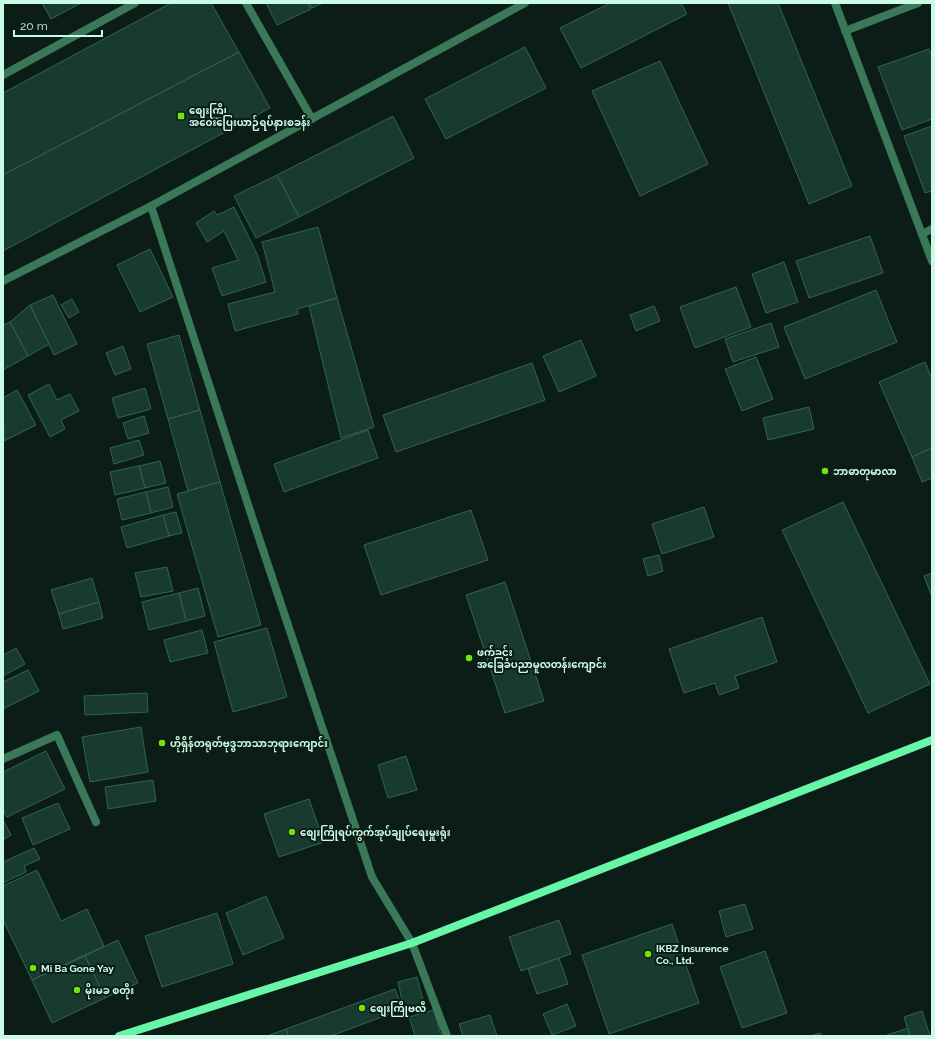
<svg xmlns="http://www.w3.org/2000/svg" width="935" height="1039" font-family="Raleway,'Noto Sans Myanmar',sans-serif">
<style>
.building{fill:#193b2f;stroke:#2d6651}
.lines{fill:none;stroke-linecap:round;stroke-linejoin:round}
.service{stroke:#3a7857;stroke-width:8}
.minor{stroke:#3a7857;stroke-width:8}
.secondary{stroke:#67f6a8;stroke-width:8}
.poi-dot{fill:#72e50d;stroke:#0c1c16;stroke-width:1.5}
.labels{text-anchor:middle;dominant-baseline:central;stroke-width:4;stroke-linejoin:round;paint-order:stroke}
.poi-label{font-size:10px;font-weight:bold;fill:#cafce5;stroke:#0c1c16;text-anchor:start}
</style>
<rect width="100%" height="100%" fill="#0c1c16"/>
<g class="building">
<polygon points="42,3 81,3 51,19"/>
<polygon points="171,3 211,3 239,52 3,175 3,93"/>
<polygon points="266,3 308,3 311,9 277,25"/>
<polygon points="309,3 323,3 312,8"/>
<polygon points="610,3 681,3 687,14 581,68 560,28"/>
<polygon points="728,3 778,3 852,186 809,204"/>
<polygon points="525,47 546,88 446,139 425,99"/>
<polygon points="929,49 932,56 932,119 902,130 878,67"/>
<polygon points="239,52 270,108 3,251 3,175"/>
<polygon points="660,61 708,164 640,196 592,91"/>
<polygon points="393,116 414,158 299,217 277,175"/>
<polygon points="932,126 932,191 925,193 904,136"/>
<polygon points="277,175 299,217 256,238 234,196"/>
<polygon points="234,207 257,254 266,282 222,296 212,268 238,260 224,231 207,242 196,223 214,211 217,215"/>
<polygon points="318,227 337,298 297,309 298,314 235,331 228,304 275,292 262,242"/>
<polygon points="870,236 883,273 809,298 796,261"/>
<polygon points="150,249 173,297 140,312 117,265"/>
<polygon points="784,262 798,302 766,313 752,274"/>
<polygon points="736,287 751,327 695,348 680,307"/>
<polygon points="876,290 897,342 805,379 784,327"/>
<polygon points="53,295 77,344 54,355 30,305"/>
<polygon points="337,298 374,427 341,438 309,306"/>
<polygon points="72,299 79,312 69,318 61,305"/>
<polygon points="30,305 49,344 28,356 10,322"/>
<polygon points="654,306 660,321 636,331 630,315"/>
<polygon points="10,322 28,356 3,370 3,325"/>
<polygon points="771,323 779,347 733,362 725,339"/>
<polygon points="179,335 200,410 168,419 147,344"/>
<polygon points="581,340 596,376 559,392 543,356"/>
<polygon points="123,346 131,369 115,375 106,353"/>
<polygon points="756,357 773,399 742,411 725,369"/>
<polygon points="925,362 932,379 932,448 912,457 879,382"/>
<polygon points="532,363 545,400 396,452 383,415"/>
<polygon points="49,384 57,400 70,394 79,411 61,420 65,429 50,437 28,395"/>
<polygon points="145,388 151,409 118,418 112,398"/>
<polygon points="17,390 36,425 4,441 3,398"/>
<polygon points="809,407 814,429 768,440 763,418"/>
<polygon points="200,410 220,482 188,491 168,419"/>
<polygon points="144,416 149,433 128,439 123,423"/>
<polygon points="368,430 378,458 284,492 274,464"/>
<polygon points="139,440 144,455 114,464 110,448"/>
<polygon points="932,448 932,478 922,482 912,457"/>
<polygon points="160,461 166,483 145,488 139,466"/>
<polygon points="139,466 145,488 115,495 110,472"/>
<polygon points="220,482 261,625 218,637 177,494"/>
<polygon points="168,487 173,507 151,513 146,492"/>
<polygon points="146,492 151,513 122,520 117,499"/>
<polygon points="843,502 930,684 868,713 782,530"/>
<polygon points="704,507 714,537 662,554 652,524"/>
<polygon points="471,510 488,560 381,595 364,545"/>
<polygon points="176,512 182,533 169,536 163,515"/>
<polygon points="163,515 169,536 127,548 121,527"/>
<polygon points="659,555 663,571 648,576 643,559"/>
<polygon points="167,567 173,591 141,597 135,573"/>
<polygon points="932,573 932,597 924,576"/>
<polygon points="92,578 99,602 59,614 51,590"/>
<polygon points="505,582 544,701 505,713 466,595"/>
<polygon points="198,588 205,616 186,621 179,593"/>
<polygon points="179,593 186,621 149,630 142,602"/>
<polygon points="99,602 103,618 63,629 59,614"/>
<polygon points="762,617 777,662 735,676 739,688 719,695 715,683 684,693 669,649"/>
<polygon points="267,628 287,697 233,712 214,642"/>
<polygon points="202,630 208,653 170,662 164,640"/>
<polygon points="16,648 25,664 3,676 3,655"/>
<polygon points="28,670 39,691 3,709 3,682"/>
<polygon points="147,693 148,712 85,715 84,696"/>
<polygon points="141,727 148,772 90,782 82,737"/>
<polygon points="46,751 65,789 7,817 3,810 3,772"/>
<polygon points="406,756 417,790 388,798 378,765"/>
<polygon points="153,780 156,801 108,809 105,787"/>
<polygon points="309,799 324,842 279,857 264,814"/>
<polygon points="58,803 70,829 33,845 22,818"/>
<polygon points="3,820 11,835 3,840"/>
<polygon points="34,848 40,859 24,866 26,872 3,883 3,862"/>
<polygon points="37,870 61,921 87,909 104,946 32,980 3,920 3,886"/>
<polygon points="266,896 284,938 243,955 226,913"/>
<polygon points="745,904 753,929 726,937 719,911"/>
<polygon points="217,913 233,964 162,987 145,936"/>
<polygon points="559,920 571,954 521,971 509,937"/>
<polygon points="672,924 699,1003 609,1034 582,955"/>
<polygon points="118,940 138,983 105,998 85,956"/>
<polygon points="765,951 787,1013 742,1028 720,967"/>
<polygon points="85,956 105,998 52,1023 32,980"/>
<polygon points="559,958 568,984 537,994 528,969"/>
<polygon points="417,977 424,1004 404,1009 398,982"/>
<polygon points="395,989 403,1009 331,1036 288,1036 286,1029"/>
<polygon points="567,1004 576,1026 552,1035 543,1014"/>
<polygon points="434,1010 441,1036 415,1036 409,1017"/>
<polygon points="922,1011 930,1036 910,1036 904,1017"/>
<polygon points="490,1015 497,1036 463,1036 459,1024"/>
<polygon points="908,1028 910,1036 887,1036 887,1035"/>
<polygon points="286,1029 288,1036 267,1036"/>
<polygon points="820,1033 821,1036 810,1036"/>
</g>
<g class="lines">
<g class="service">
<polyline points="3,75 135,3"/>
<polyline points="3,759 57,735 96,822"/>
</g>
<g class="minor">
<polyline points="246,3 312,119"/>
<polyline points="835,3 932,261"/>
<polyline points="845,31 918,3"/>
<polyline points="151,206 253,520 372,877 412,943 447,1036"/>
<polyline points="922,234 932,229"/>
<polyline points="3,281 151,206 525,3"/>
</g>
<polyline class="secondary" points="119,1036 412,943 932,740"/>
</g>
<g class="poi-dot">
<rect x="177" y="112" width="8" height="8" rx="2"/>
<circle cx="825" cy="471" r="4"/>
<circle cx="469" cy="658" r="4"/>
<circle cx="162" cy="743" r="4"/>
<circle cx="292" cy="832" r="4"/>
<circle cx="648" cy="954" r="4"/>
<circle cx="33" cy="968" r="4"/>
<circle cx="77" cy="990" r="4"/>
<circle cx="362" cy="1008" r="4"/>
</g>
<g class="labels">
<g class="poi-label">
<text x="189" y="110">စျေးကြို<tspan x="189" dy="12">အဝေးပြေးယာဉ်ရပ်နားစခန်း</tspan></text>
<text x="833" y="471">ဘာဓာတုမာလာ</text>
<text x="477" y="652">ဖက်ခင်း<tspan x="477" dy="12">အခြေခံပညာမူလတန်းကျောင်း</tspan></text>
<text x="170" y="743">ဟိုရှိန်တရုတ်ဗုဒ္ဓဘာသာဘုရားကျောင်း</text>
<text x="300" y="832">စျေးကြိုရပ်ကွက်အုပ်ချုပ်ရေးမှူးရုံး</text>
<text x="656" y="948">IKBZ Insurence<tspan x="656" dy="12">Co., Ltd.</tspan></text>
<text x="41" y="968">Mi Ba Gone Yay</text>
<text x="85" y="990">မိုးမခ စတိုး</text>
<text x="370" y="1008">စျေးကြိုဗလီ</text>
</g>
</g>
<rect width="935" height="1039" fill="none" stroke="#cafce5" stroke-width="8"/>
<path d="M14 30v6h88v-6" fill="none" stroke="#cafce5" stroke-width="2"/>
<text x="20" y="30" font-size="12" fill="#cafce5" stroke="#0c1c16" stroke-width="3" paint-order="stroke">20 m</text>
</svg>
